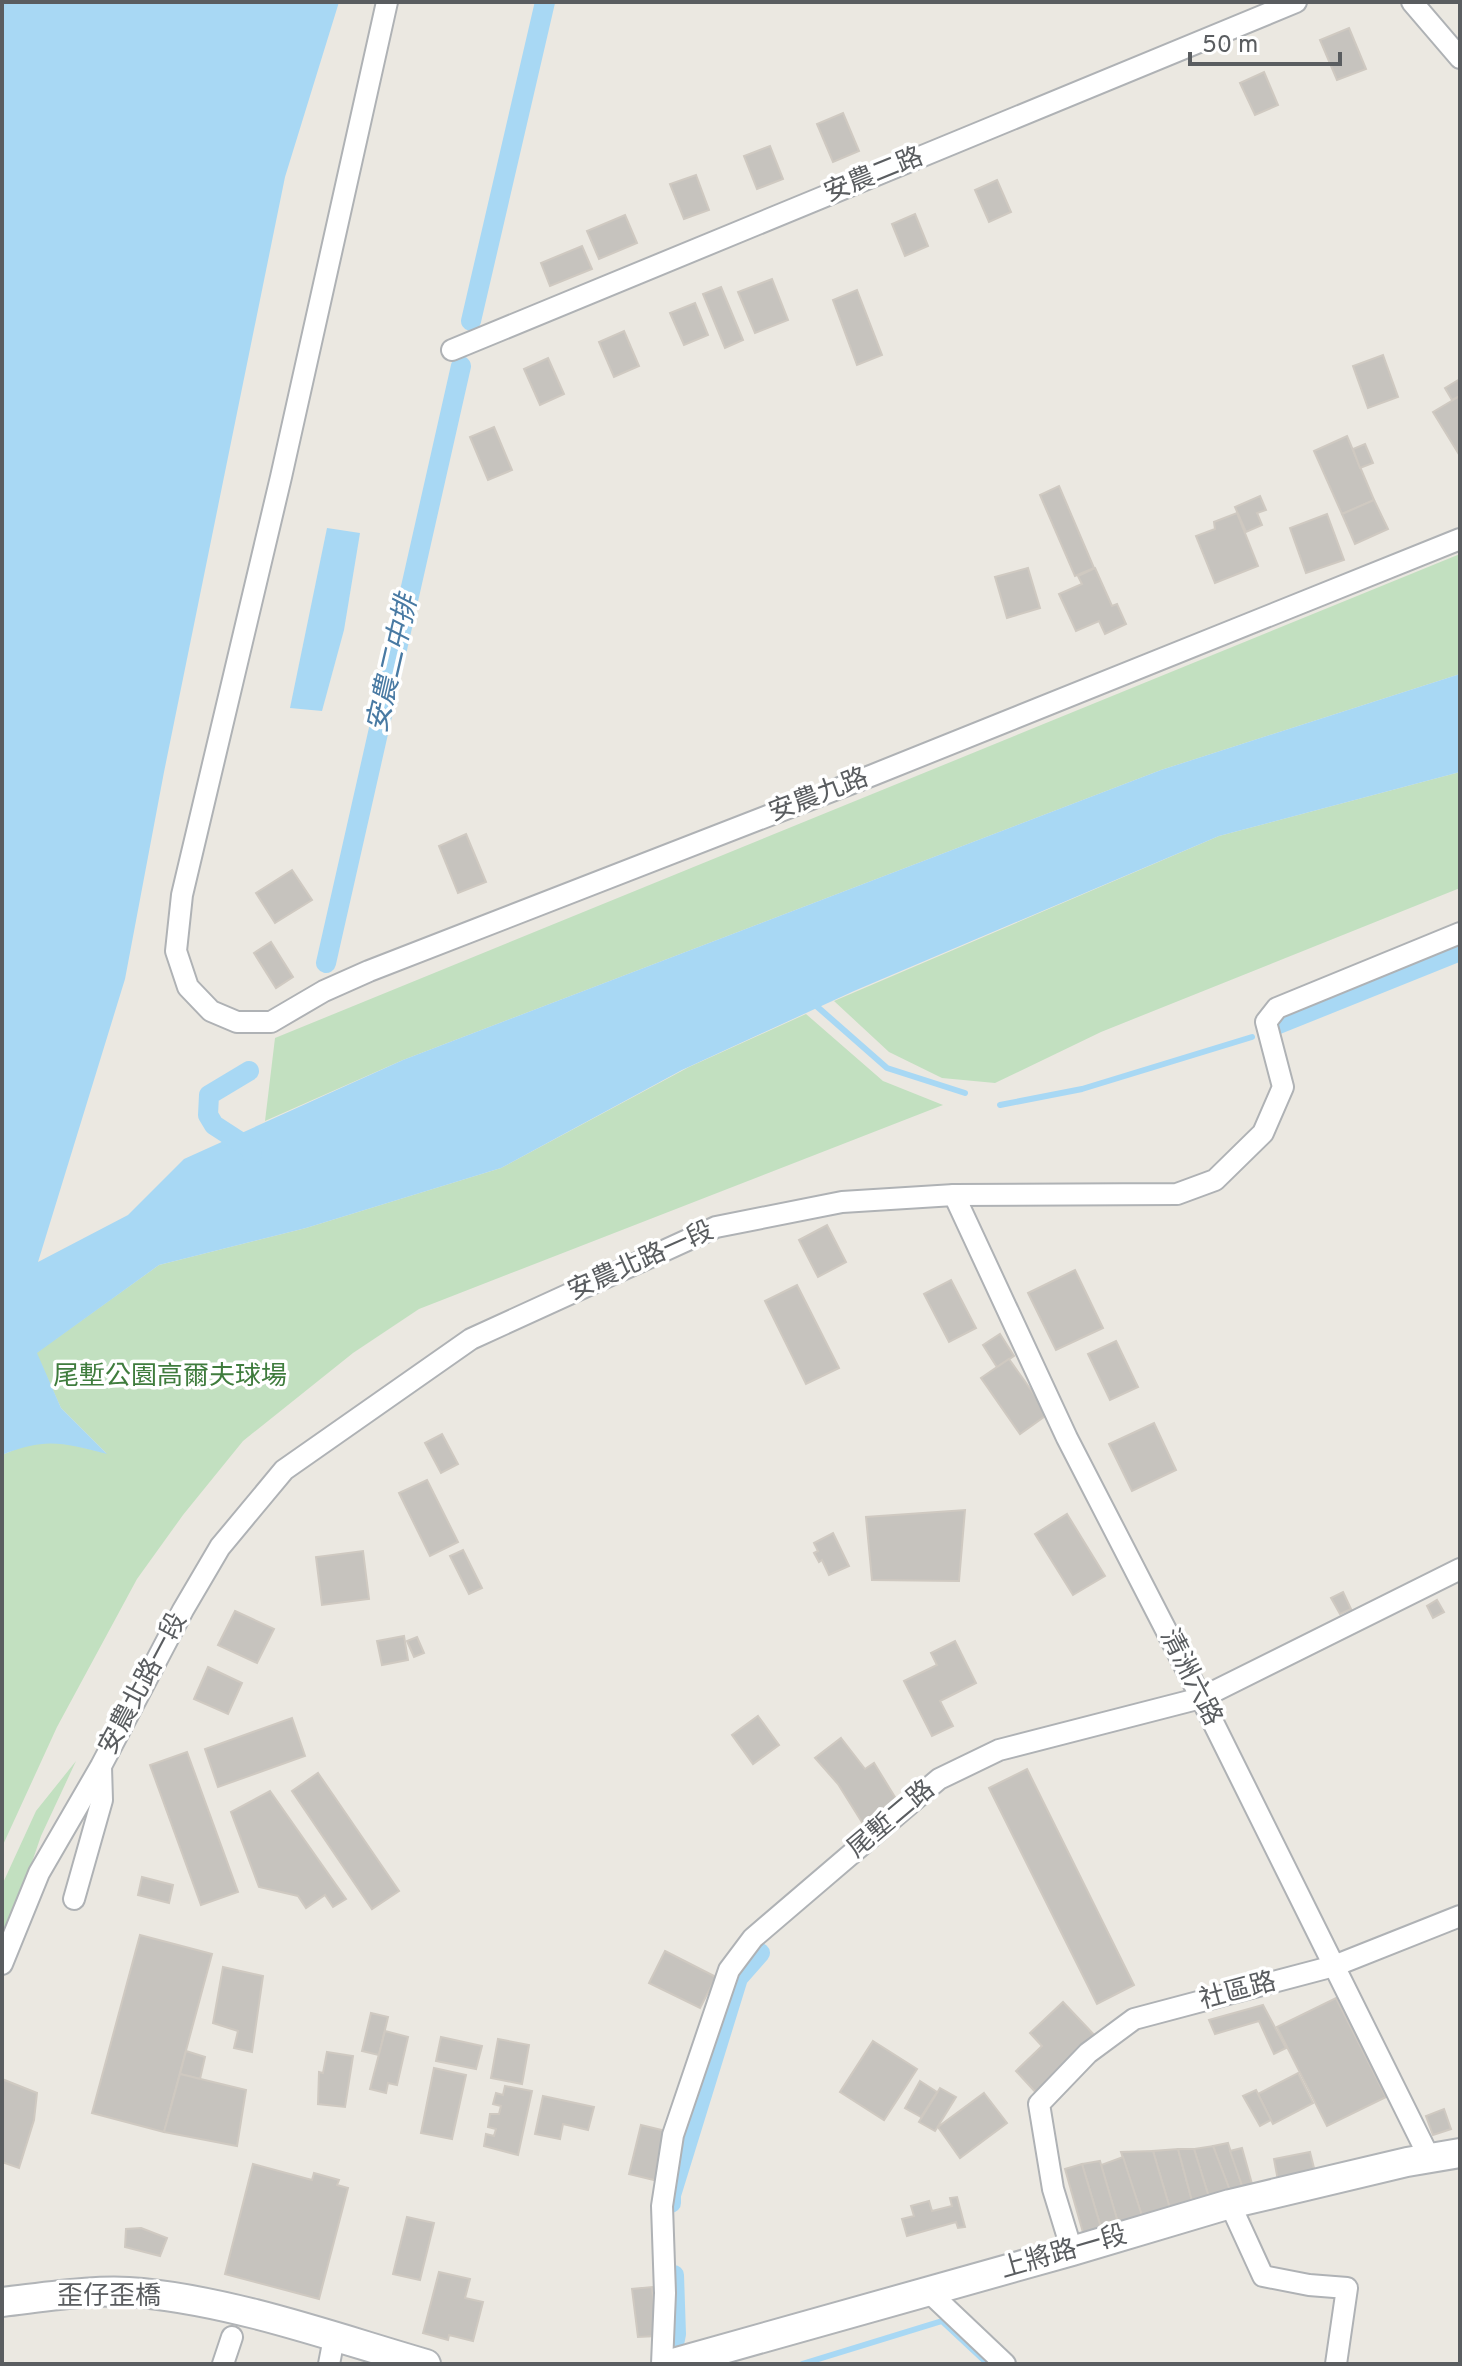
<svg xmlns="http://www.w3.org/2000/svg" width="1462" height="2366" font-family="Overpass,'Noto Sans TC',sans-serif">
<style>
.green{fill:#c2e0c0}
.water{fill:#a8d8f4}
.lines{fill:none;stroke-linecap:round;stroke-linejoin:round}
.stream{stroke:#a8d8f4;stroke-width:6}
.canal{stroke:#a8d8f4;stroke-width:20}
.building{fill:#c6c3be;stroke:#cfc9c1;stroke-width:2}
.street-casing{stroke:#afb2b5;stroke-width:24}
.secondary-casing{stroke:#b1b4b7;stroke-width:32}
.street{stroke:#fff;stroke-width:20}
.secondary{stroke:#fff;stroke-width:28}
.labels{text-anchor:middle;dominant-baseline:central;stroke-width:7;stroke-linejoin:round;paint-order:stroke}
.street-label{font-size:26px;fill:#5a5d60;stroke:#fff}
.park-label{font-size:26px;fill:#3f7c3d;stroke:#fff}
.water-label{font-size:28px;font-style:italic;fill:#497aa3;stroke:#fff}
</style>
<rect width="100%" height="100%" fill="#ebe8e1"/>
<g class="green">
<polygon points="1460,554 1460,674 1161,770 403,1060 265,1121 275,1038"/>
<polygon points="1460,772 1460,888 1101,1032 995,1083 942,1078 889,1052 834,1001 1219,836"/>
<polygon points="806,1014 883,1081 943,1105 419,1309 353,1353 243,1441 183,1515 137,1579 57,1727 2,1847 2,1455 28,1444 60,1442 106,1453 61,1408 36,1353 159,1265 306,1228 501,1168 689,1067"/>
<polygon points="76,1761 41,1836 2,1949 2,1885 36,1811"/>
</g>
<g class="water">
<path d="M2 2H339L285 177 164 772 125 979 38 1262 128 1215 184 1159 403 1060 1161 770 1460 674V772L1219 836 854 991 682 1070 501 1168 306 1228 159 1265 37 1353 61 1408 107 1454C63 1443 46 1437 2 1455Z"/>
<polygon points="327,528 360,533 344,630 322,711 290,708"/>
</g>
<g class="lines">
<g class="stream">
<polyline points="813,1003 887,1068 965,1093"/>
<polyline points="1000,1105 1082,1089 1252,1037"/>
<polyline points="802,2364 942,2321 988,2364"/>
</g>
<g class="canal">
<polyline points="471,321 545,2"/>
<polyline points="326,963 461,366"/>
<polyline points="1276,1025 1460,951"/>
<polyline points="249,1071 209,1095 208,1115 214,1125 251,1149 252,1154"/>
<polyline points="671,2203 671,2195 738,1978 760,1953"/>
<polyline points="670,2364 676,2334 674,2275"/>
</g>
</g>
<g class="building">
<polygon points="1349,28 1366,69 1337,80 1320,40"/>
<polygon points="1264,72 1278,105 1255,115 1240,83"/>
<polygon points="843,113 859,151 833,162 817,124"/>
<polygon points="770,146 783,179 757,189 744,156"/>
<polygon points="696,175 709,210 684,219 670,184"/>
<polygon points="997,180 1011,212 989,222 975,190"/>
<polygon points="915,214 928,246 905,256 892,224"/>
<polygon points="625,215 637,243 599,259 587,231"/>
<polygon points="582,246 592,269 550,286 541,263"/>
<polygon points="772,279 788,320 755,333 738,292"/>
<polygon points="721,287 743,340 725,348 703,294"/>
<polygon points="857,290 882,355 857,365 833,300"/>
<polygon points="695,303 708,335 684,345 670,313"/>
<polygon points="624,331 639,366 614,377 599,342"/>
<polygon points="1383,355 1398,397 1368,408 1353,366"/>
<polygon points="548,358 564,394 540,405 524,369"/>
<polygon points="1460,379 1460,396 1452,400 1445,388"/>
<polygon points="1460,396 1460,456 1433,412"/>
<polygon points="494,427 512,470 488,480 470,437"/>
<polygon points="1347,436 1374,500 1342,514 1314,451"/>
<polygon points="1365,444 1373,463 1360,468 1353,449"/>
<polygon points="1059,486 1094,568 1075,576 1040,495"/>
<polygon points="1260,496 1266,510 1257,513 1262,525 1246,532 1235,507"/>
<polygon points="1374,500 1388,529 1355,544 1342,514"/>
<polygon points="1237,513 1258,566 1215,583 1196,536 1215,529 1214,522"/>
<polygon points="1327,514 1344,560 1306,573 1290,528"/>
<polygon points="1028,568 1040,608 1007,618 995,577"/>
<polygon points="1095,568 1112,606 1117,604 1126,624 1105,634 1099,621 1076,631 1059,594 1082,584 1078,576"/>
<polygon points="466,834 486,882 458,893 439,846"/>
<polygon points="292,870 312,900 275,923 256,893"/>
<polygon points="271,942 293,977 276,988 254,953"/>
<polygon points="827,1225 846,1262 818,1277 799,1240"/>
<polygon points="1075,1270 1103,1328 1056,1350 1028,1293"/>
<polygon points="951,1280 976,1328 949,1342 924,1294"/>
<polygon points="797,1285 839,1368 806,1384 765,1301"/>
<polygon points="1000,1334 1014,1356 997,1367 983,1345"/>
<polygon points="1116,1341 1138,1387 1110,1400 1088,1354"/>
<polygon points="1009,1359 1048,1414 1020,1434 981,1378"/>
<polygon points="1154,1423 1176,1470 1132,1491 1109,1444"/>
<polygon points="442,1434 458,1464 441,1473 425,1443"/>
<polygon points="427,1480 458,1542 430,1556 399,1493"/>
<polygon points="965,1510 959,1581 872,1580 866,1517"/>
<polygon points="1067,1514 1105,1576 1073,1595 1035,1534"/>
<polygon points="833,1533 849,1566 829,1575 822,1560 819,1562 814,1553 818,1551 814,1543"/>
<polygon points="463,1550 482,1588 469,1594 450,1556"/>
<polygon points="363,1551 369,1599 322,1605 316,1557"/>
<polygon points="1343,1592 1351,1609 1340,1614 1331,1598"/>
<polygon points="1437,1600 1444,1612 1433,1618 1427,1606"/>
<polygon points="235,1611 274,1629 257,1663 218,1645"/>
<polygon points="404,1636 408,1660 382,1665 377,1641"/>
<polygon points="417,1637 424,1653 414,1657 407,1641"/>
<polygon points="955,1641 976,1683 940,1701 953,1726 932,1736 904,1681 937,1665 931,1653"/>
<polygon points="208,1667 242,1683 228,1714 194,1699"/>
<polygon points="758,1716 779,1745 753,1764 732,1735"/>
<polygon points="292,1718 305,1756 218,1787 205,1749"/>
<polygon points="841,1738 865,1769 874,1763 898,1802 865,1827 838,1784 815,1758"/>
<polygon points="187,1752 238,1892 201,1905 150,1765"/>
<polygon points="1027,1769 1134,1985 1097,2004 989,1788"/>
<polygon points="318,1773 399,1891 372,1909 292,1791"/>
<polygon points="270,1791 346,1899 333,1907 325,1895 306,1908 298,1896 259,1887 231,1812"/>
<polygon points="142,1877 173,1885 169,1903 138,1895"/>
<polygon points="140,1935 212,1954 164,2132 92,2113"/>
<polygon points="665,1951 716,1977 700,2008 649,1983"/>
<polygon points="223,1967 263,1976 252,2052 234,2048 238,2031 213,2023"/>
<polygon points="1336,1998 1386,2097 1327,2126 1277,2027"/>
<polygon points="1063,2002 1100,2041 1040,2097 1016,2071 1042,2046 1030,2033"/>
<polygon points="1263,2005 1286,2048 1274,2054 1259,2021 1215,2034 1209,2020"/>
<polygon points="371,2013 388,2017 379,2055 362,2051"/>
<polygon points="385,2031 408,2037 397,2085 388,2083 386,2093 370,2089"/>
<polygon points="441,2037 482,2046 476,2069 436,2061"/>
<polygon points="498,2039 529,2045 522,2084 491,2078"/>
<polygon points="873,2041 917,2069 884,2120 840,2092"/>
<polygon points="186,2051 205,2057 200,2079 180,2074"/>
<polygon points="327,2052 353,2056 345,2107 318,2104 319,2072 323,2073"/>
<polygon points="434,2068 466,2075 452,2139 421,2133"/>
<polygon points="1298,2073 1313,2103 1273,2124 1258,2094"/>
<polygon points="180,2074 246,2090 237,2146 164,2132"/>
<polygon points="2,2079 37,2093 34,2120 19,2168 2,2162"/>
<polygon points="920,2081 937,2092 921,2117 905,2108"/>
<polygon points="505,2086 532,2091 518,2155 484,2146 486,2134 494,2136 496,2129 488,2127 490,2114 499,2114 501,2106 493,2104 496,2093 503,2095"/>
<polygon points="940,2088 956,2097 935,2131 919,2122"/>
<polygon points="1256,2090 1271,2120 1260,2126 1243,2096"/>
<polygon points="984,2093 1007,2123 960,2158 938,2127"/>
<polygon points="543,2096 594,2107 588,2130 563,2124 560,2139 535,2134"/>
<polygon points="1444,2109 1451,2129 1433,2135 1426,2116"/>
<polygon points="641,2125 670,2132 658,2181 629,2174"/>
<polygon points="1228,2143 1246,2198 1234,2201 1213,2146"/>
<polygon points="1213,2146 1234,2201 1212,2207 1194,2149"/>
<polygon points="1242,2148 1254,2191 1245,2194 1230,2151"/>
<polygon points="1178,2149 1195,2212 1171,2212 1153,2151"/>
<polygon points="1178,2149 1194,2149 1212,2207 1195,2212"/>
<polygon points="1153,2151 1171,2212 1143,2219 1121,2152"/>
<polygon points="1310,2152 1316,2176 1279,2186 1274,2159"/>
<polygon points="1123,2157 1143,2219 1119,2226 1101,2165"/>
<polygon points="1100,2161 1119,2226 1102,2231 1082,2164"/>
<polygon points="253,2164 312,2180 314,2173 339,2180 337,2185 348,2188 319,2299 225,2274"/>
<polygon points="1082,2164 1102,2231 1084,2236 1065,2169"/>
<polygon points="957,2197 965,2227 958,2228 956,2222 907,2236 902,2219 914,2216 911,2206 929,2201 932,2211 952,2206 950,2198"/>
<polygon points="407,2217 434,2223 420,2280 393,2274"/>
<polygon points="141,2228 167,2238 160,2256 125,2247 126,2229"/>
<polygon points="439,2272 470,2279 465,2298 483,2302 473,2341 449,2335 448,2340 423,2333"/>
<polygon points="652,2287 657,2336 638,2337 632,2289"/>
</g>
<g class="lines">
<g class="street-casing">
<g id="street">
<polyline points="387,2 281,477 182,895 176,951 188,987 211,1011 237,1022 271,1022 324,991 369,971 873,775 1460,539"/>
<polyline points="1412,2 1460,58"/>
<polyline points="452,350 1296,2"/>
<polyline points="954,1195 1067,1438 1201,1698 1430,2159"/>
<polyline points="74,1899 102,1800 101,1767"/>
<polyline points="2,1964 39,1873 101,1766 183,1610 220,1547 284,1470 471,1339 716,1227 842,1202 954,1195 1177,1194 1215,1180 1263,1133 1283,1087 1266,1022 1277,1008 1460,933"/>
<polyline points="1230,2204 1263,2276 1309,2285 1347,2288 1336,2364"/>
<polyline points="1072,2251 1053,2189 1039,2104 1088,2053 1134,2019 1334,1966 1460,1916"/>
<polyline points="929,2292 1005,2364"/>
<polyline points="223,2364 232,2337"/>
<polyline points="329,2364 334,2338"/>
<polyline points="662,2364 665,2293 662,2206 673,2135 729,1970 753,1938 939,1779 999,1750 1201,1698 1460,1569"/>
</g>
</g>
<g class="secondary-casing">
<g id="secondary">
<path d="M2 2302C46 2297 98 2288 142 2293 239 2303 333 2337 426 2364"/>
<polyline points="670,2364 1072,2251 1230,2204 1407,2162 1460,2153"/>
</g>
</g>
<use href="#street" class="street"/>
<use href="#secondary" class="secondary"/>
</g>
<g class="labels">
<g class="street-label">
<text transform="translate(874 176) rotate(-22)">安農二路</text>
<text transform="translate(819 796) rotate(-21)">安農九路</text>
<text transform="translate(641 1262) rotate(-24)">安農北路一段</text>
<text transform="translate(1190 1678) rotate(63)">清洲六路</text>
<text transform="translate(144 1684) rotate(-62)">安農北路一段</text>
<text transform="translate(892 1820) rotate(-40)">尾塹二路</text>
<text transform="translate(1238 1992) rotate(-15)">社區路</text>
<text transform="translate(1064 2253) rotate(-16)">上將路一段</text>
<text x="109" y="2297">歪仔歪橋</text>
</g>
<g class="park-label">
<text x="170" y="1377">尾塹公園高爾夫球場</text>
</g>
<g class="water-label">
<text transform="translate(394 664) rotate(-77)">安農二中排</text>
</g>
</g>
<rect width="1462" height="2366" fill="none" stroke="#5a5d60" stroke-width="8"/>
<path d="M1190 52v12h150v-12" fill="none" stroke="#5a5d60" stroke-width="4"/>
<text x="1202" y="52" font-size="24" fill="#5a5d60" stroke="#ffffff" stroke-width="6" paint-order="stroke">50 m</text>
</svg>
